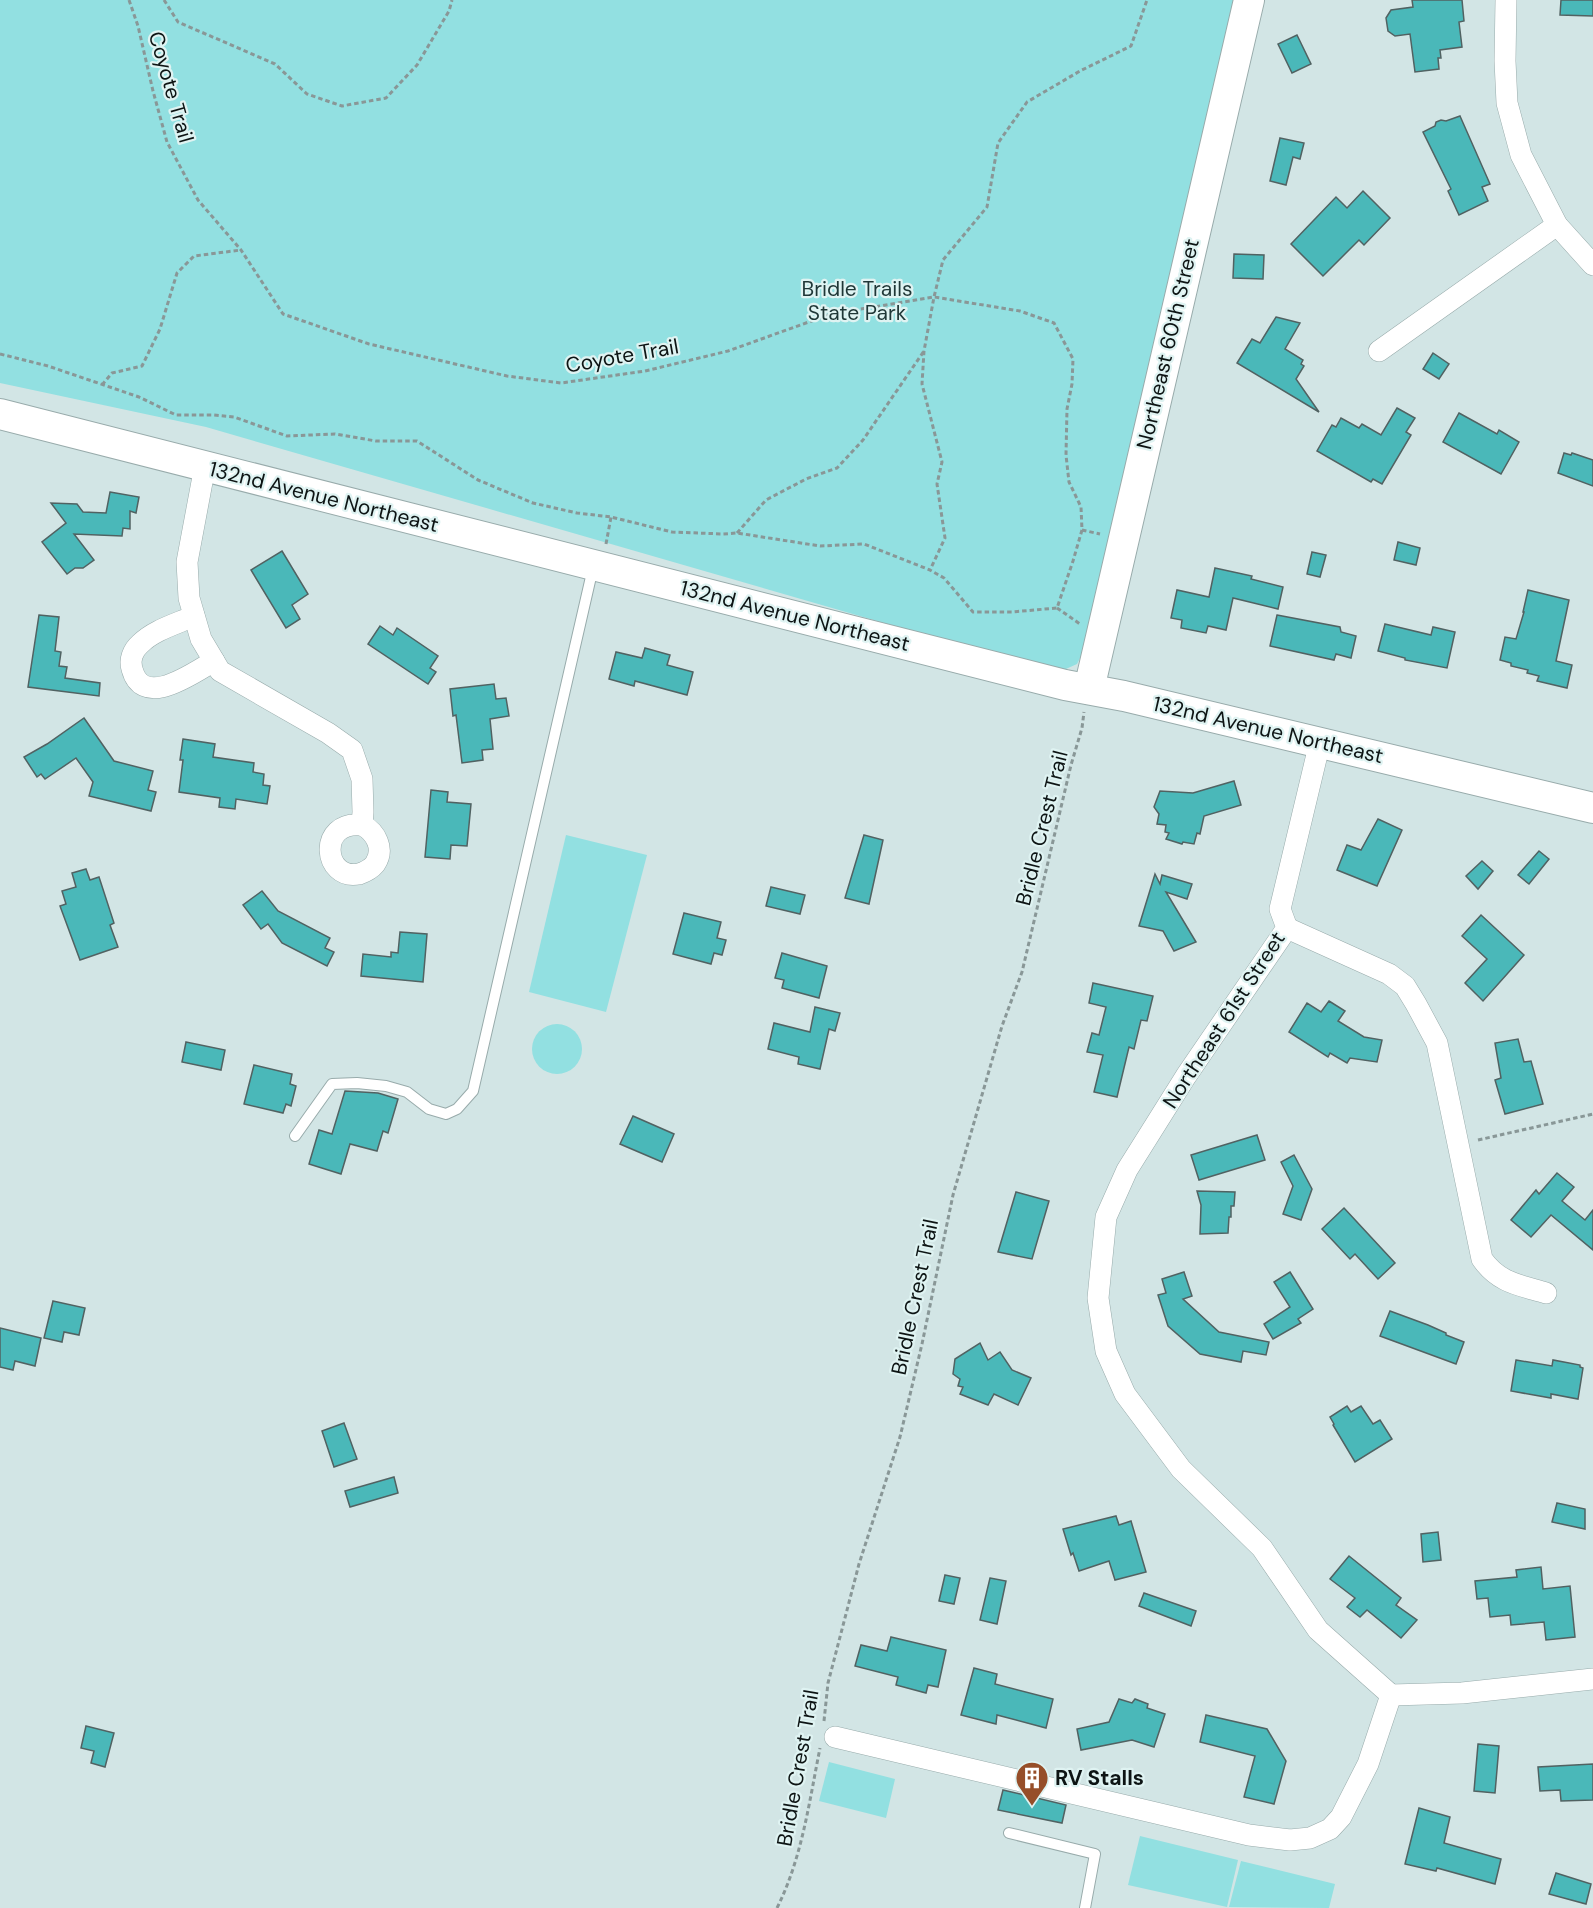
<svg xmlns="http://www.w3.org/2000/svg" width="1593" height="1908" font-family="'DM Sans',sans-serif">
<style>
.green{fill:#92e0e1}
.building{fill:#4ab8b9;stroke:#516262;stroke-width:1.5}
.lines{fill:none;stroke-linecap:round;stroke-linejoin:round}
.lane-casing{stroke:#98abab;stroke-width:12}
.street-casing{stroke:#98abab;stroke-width:22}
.secondary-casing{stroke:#98abab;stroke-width:32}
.path{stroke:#899797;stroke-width:3;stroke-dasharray:4.5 3;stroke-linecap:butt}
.lane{stroke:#fff;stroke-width:10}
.street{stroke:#fff;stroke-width:21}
.secondary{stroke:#fff;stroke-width:30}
.labels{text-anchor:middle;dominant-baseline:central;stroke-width:4.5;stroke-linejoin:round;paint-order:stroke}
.street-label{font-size:21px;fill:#0d1414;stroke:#dff3f2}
.park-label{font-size:21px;fill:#1f3737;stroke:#dff3f2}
.poi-label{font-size:21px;font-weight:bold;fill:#0d1414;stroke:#dff3f2;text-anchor:start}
</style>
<rect width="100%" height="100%" fill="#d2e5e5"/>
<g class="green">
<polygon points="0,0 1238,0 1084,650 1077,664 1057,673 206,427 0,383"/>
<polygon points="566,835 647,855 606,1012 529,992"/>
<circle cx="557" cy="1049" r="25"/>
<polygon points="829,1762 895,1779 886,1818 819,1801"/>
<polygon points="1140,1836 1238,1860 1227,1907 1128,1885"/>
<polygon points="1241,1861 1335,1884 1329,1908 1229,1907"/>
</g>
<g class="building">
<polygon points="1412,0 1462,0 1464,21 1459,22 1462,47 1440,50 1441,58 1438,58 1439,69 1415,72 1410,34 1395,36 1388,31 1386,18 1391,10 1413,7"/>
<polygon points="1561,0 1593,0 1593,16 1560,15"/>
<polygon points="1297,35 1311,64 1292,73 1278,44"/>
<polygon points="1460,116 1490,184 1482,187 1488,201 1459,215 1448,191 1451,189 1423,132 1435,126 1436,122 1441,120 1446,121"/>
<polygon points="1280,138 1304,143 1300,159 1293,157 1286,185 1270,181"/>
<polygon points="1363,191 1390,218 1364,245 1359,240 1323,276 1291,244 1336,197 1347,208"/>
<polygon points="1234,254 1264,255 1263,279 1233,278"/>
<polygon points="1276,317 1300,323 1285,349 1303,360 1301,364 1304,366 1296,379 1319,412 1237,363 1252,339 1260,343"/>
<polygon points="1433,353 1449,364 1439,379 1423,369"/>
<polygon points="1397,408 1415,418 1406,432 1411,435 1382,484 1373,479 1371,482 1317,451 1332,425 1336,427 1341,418 1359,428 1362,424 1381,435"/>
<polygon points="1459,413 1497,434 1499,430 1519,442 1501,474 1443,442"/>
<polygon points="1564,453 1571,455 1572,453 1593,460 1593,486 1558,473"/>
<polygon points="110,492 139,497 136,513 130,511 130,529 123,528 122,536 74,534 94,560 83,568 75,568 67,574 42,542 66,523 51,503 77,504 83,512 106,513"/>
<polygon points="1398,542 1420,548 1416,565 1394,560"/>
<polygon points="282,551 308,594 292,605 300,619 286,628 251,570"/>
<polygon points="1312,552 1326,555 1320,577 1307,574"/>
<polygon points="1215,568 1252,576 1251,579 1283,587 1278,609 1233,598 1226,630 1208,626 1206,633 1181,628 1182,620 1171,618 1177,590 1209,597"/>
<polygon points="1528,590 1569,600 1556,661 1572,665 1567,688 1537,681 1539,676 1527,673 1528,670 1511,666 1511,663 1500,660 1505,637 1516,639 1524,612 1523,612"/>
<polygon points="39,615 59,617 55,651 61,652 59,666 67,667 65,678 100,683 99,696 28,687"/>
<polygon points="1277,615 1340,627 1341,632 1356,636 1351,658 1336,654 1334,660 1270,646"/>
<polygon points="1385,624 1431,635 1433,627 1455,632 1447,668 1405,660 1405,658 1378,651"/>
<polygon points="380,626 393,635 397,628 438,656 430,668 436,672 428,684 368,644"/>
<polygon points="645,648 670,655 667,665 693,672 687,695 635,681 634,686 609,679 616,652 642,658"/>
<polygon points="494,684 496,699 506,698 509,716 490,719 493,749 482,750 483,760 462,763 456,715 453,716 450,689"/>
<polygon points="84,718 114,761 153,771 148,790 156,792 151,811 89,796 93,782 76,758 45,779 41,774 37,777 24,757 47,744"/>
<polygon points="183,739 215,744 213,757 254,763 253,772 264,774 263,785 270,786 267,804 236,799 235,809 219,807 220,798 179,792 183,760 180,760"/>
<polygon points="1234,781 1241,805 1204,816 1200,834 1197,833 1194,844 1183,842 1182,844 1166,839 1169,833 1165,832 1166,825 1157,824 1159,814 1154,807 1160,791 1193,793"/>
<polygon points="431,790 448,792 447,802 471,804 467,846 451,845 450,859 425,857"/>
<polygon points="1378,819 1402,830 1377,886 1337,870 1347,845 1361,850"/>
<polygon points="864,835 883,840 869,904 845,898"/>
<polygon points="1539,851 1549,859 1529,884 1518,875"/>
<polygon points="1482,861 1493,871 1478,889 1466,876"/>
<polygon points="86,869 90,880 99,877 114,923 110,925 118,947 80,960 60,906 66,904 62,891 76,887 72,873"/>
<polygon points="1155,874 1160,884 1162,875 1192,884 1187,899 1166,892 1196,942 1174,951 1163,931 1139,926"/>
<polygon points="771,887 805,895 800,914 766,906"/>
<polygon points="262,891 278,911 330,938 325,948 334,952 327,966 282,943 268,924 261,929 243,905"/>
<polygon points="684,913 721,922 717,938 726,940 722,955 714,953 711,964 673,954"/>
<polygon points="1481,915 1524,955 1483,1001 1465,983 1487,959 1462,936"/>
<polygon points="400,932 427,934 423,982 361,976 363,954 391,957 391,952 398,953"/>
<polygon points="782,953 827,966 819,998 782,988 784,980 775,978"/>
<polygon points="1093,983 1153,996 1147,1021 1141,1020 1134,1049 1129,1047 1117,1097 1094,1092 1103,1055 1087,1052 1092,1033 1099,1035 1106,1007 1089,1003"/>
<polygon points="1329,1001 1345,1011 1338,1021 1364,1037 1382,1040 1377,1062 1350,1058 1347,1063 1330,1053 1328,1057 1289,1032 1307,1003 1321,1012"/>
<polygon points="815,1007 840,1013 835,1031 829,1029 820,1069 798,1064 799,1057 768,1049 774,1023 810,1032"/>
<polygon points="1518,1039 1524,1062 1531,1061 1543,1104 1505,1114 1495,1080 1501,1078 1495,1043"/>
<polygon points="186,1042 225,1050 221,1070 182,1062"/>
<polygon points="254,1065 292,1074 290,1084 296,1086 291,1106 286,1104 283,1113 244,1104"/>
<polygon points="345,1091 378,1093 398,1099 388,1133 383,1131 377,1151 350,1144 341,1174 309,1164 319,1130 332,1134"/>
<polygon points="633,1116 674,1134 662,1162 620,1144"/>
<polygon points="1257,1135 1265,1160 1199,1180 1191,1155"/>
<polygon points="1294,1155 1312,1189 1301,1220 1283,1214 1293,1186 1281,1162"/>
<polygon points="1557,1173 1574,1187 1562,1201 1585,1220 1593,1210 1593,1250 1551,1215 1531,1237 1511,1220 1536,1190 1539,1194"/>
<polygon points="1197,1191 1235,1192 1234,1206 1231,1206 1231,1217 1229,1217 1228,1233 1200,1234 1201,1205"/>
<polygon points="1016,1192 1049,1201 1032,1259 998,1252"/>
<polygon points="1344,1208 1395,1263 1378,1279 1355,1254 1350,1259 1322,1229"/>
<polygon points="1184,1272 1192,1296 1183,1299 1219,1332 1269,1342 1266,1355 1243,1351 1241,1362 1200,1354 1168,1326 1158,1295 1166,1293 1162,1279"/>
<polygon points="1290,1272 1313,1309 1298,1319 1301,1323 1273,1339 1264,1324 1290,1307 1274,1282"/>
<polygon points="53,1301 85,1308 79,1335 64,1332 62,1342 44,1338"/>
<polygon points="1390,1311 1428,1325 1446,1333 1446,1335 1464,1342 1456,1364 1380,1336"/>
<polygon points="0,1328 41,1338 35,1366 15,1361 13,1370 0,1367"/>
<polygon points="980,1343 988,1360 1000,1352 1012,1370 1031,1378 1018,1405 994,1394 988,1405 960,1394 963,1387 958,1386 960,1379 953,1374 955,1359"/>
<polygon points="1516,1360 1552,1366 1553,1360 1580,1365 1580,1367 1583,1368 1578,1399 1551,1394 1551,1398 1511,1391"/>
<polygon points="1347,1406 1351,1412 1361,1406 1373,1424 1380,1420 1392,1439 1355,1462 1333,1425 1334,1424 1330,1417"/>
<polygon points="344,1423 357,1459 334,1467 322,1431"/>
<polygon points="394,1477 398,1493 350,1507 345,1491"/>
<polygon points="1557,1503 1585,1509 1585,1529 1552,1522"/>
<polygon points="1116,1516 1119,1525 1131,1521 1146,1572 1115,1580 1109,1561 1079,1571 1073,1553 1071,1555 1063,1529"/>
<polygon points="1438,1532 1441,1560 1423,1562 1421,1534"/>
<polygon points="1349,1556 1401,1598 1396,1605 1417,1620 1401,1638 1367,1610 1360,1617 1347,1607 1355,1598 1330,1579"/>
<polygon points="1541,1567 1543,1589 1570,1586 1575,1637 1546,1640 1544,1622 1511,1625 1510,1615 1490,1617 1488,1598 1477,1599 1475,1581 1517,1577 1516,1570"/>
<polygon points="945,1575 960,1578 954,1604 939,1601"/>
<polygon points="990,1578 1006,1581 997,1624 980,1620"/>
<polygon points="1144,1593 1196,1611 1191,1626 1139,1606"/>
<polygon points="891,1637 946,1650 938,1687 928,1685 926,1693 896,1685 898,1677 855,1666 861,1645 887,1651"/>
<polygon points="974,1668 997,1674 995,1684 1053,1699 1046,1728 997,1715 996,1724 961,1715"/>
<polygon points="1119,1699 1132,1703 1135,1699 1148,1704 1147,1708 1165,1714 1154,1747 1132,1740 1081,1750 1077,1729 1109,1722"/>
<polygon points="1206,1715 1267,1729 1286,1761 1274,1804 1244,1797 1255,1756 1200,1742"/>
<polygon points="86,1726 114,1733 105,1767 91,1763 94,1751 81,1748"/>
<polygon points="1478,1744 1499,1746 1495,1793 1474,1791"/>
<polygon points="1593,1764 1593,1800 1561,1801 1560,1790 1540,1791 1538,1767"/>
<polygon points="1003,1790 1066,1805 1062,1823 998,1810"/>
<polygon points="1419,1808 1450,1817 1444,1843 1501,1859 1495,1884 1437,1868 1436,1871 1405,1864"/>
<polygon points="1556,1873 1591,1884 1586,1904 1549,1894"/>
</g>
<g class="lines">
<g class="lane-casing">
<g id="lane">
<polyline points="295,1136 332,1084 357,1083 386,1086 407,1092 429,1109 446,1114 457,1109 473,1091 593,568"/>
<polyline points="1009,1833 1095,1854 1085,1908"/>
</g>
</g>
<g class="street-casing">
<g id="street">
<polyline points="1506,0 1505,61 1507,103 1521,155 1557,225 1593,265"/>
<polyline points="1379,351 1557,225"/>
<path d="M205 466 187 562 189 598 201 639 220 671 328 733 352 750 362 779 363 812 362 825C317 820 323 881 359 874 365 872 371 869 375 864 385 849 376 832 362 825"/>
<path d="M194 616C176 624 154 630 140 644 133 650 129 660 132 669 143 710 193 673 214 661"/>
<polyline points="1320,742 1280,909 1287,928 1186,1076 1127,1170 1106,1217 1098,1298 1106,1351 1125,1394 1181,1469 1262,1548 1318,1630 1391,1695 1462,1693 1593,1679"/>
<path d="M1287 928 1389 974 1405 986 1416 1004 1437 1043 1482 1259C1499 1283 1519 1285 1546 1293"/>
<polyline points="835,1737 1249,1835 1290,1840 1310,1838 1330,1829 1341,1817 1368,1764 1391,1695"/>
</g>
</g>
<g class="secondary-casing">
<g id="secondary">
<polyline points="0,414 1065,685 1124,696 1593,808"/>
<polyline points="1089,689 1249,0"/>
</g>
</g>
<g class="path">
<polyline points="129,0 138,26 153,91 167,142 198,200 241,250 283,314 369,344 507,376 561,383 645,371 728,351 831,314 934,297 943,260 987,207 998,143 1027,102 1080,71 1131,46 1147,0"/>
<polyline points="164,0 178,22 275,64 307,94 342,106 386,98 417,65 449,11 452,0"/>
<polyline points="0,354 48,366 139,397 176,415 213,415 234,417 287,436 335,434 376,441 417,441 478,480 533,503 577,513 611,517 672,532 723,534 737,533 820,546 864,544 930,570 944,578 973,612 1012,612 1057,608 1073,561 1082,530 1081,507 1069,482 1066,455 1067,409 1072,384 1073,359 1054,323 1020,311 934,297 924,351 922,384 942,462 937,484 945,538 930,570"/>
<polyline points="102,385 112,373 142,366 160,329 177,273 194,256 241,250"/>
<polyline points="1082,530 1100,534"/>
<polyline points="737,533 766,500 806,479 837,468 863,440 924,351"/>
<polyline points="606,544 611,517"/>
<polyline points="1057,608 1080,624"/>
<polyline points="1478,1140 1593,1114"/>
<polyline points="824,1721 828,1683 859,1564 900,1437 922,1344 953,1195 1002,1026 1022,972 1071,765 1082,728 1084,712"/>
<path d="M777 1908C802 1858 809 1803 820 1748"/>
</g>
<use href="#lane" class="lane"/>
<use href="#street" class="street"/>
<use href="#secondary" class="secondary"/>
</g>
<defs>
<g id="building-pin" transform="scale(1.725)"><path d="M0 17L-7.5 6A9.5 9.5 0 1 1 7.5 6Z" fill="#964e29" stroke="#dff3f2"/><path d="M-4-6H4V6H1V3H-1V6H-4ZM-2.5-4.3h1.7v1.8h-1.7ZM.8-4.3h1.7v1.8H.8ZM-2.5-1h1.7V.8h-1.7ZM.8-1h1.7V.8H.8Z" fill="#fff"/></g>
</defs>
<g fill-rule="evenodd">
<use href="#building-pin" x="1032" y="1778"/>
</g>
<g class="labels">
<g class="street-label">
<text transform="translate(171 87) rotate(74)">Coyote Trail</text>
<text transform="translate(1168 344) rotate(-77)">Northeast 60th Street</text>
<text transform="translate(622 356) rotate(-10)">Coyote Trail</text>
<text transform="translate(324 497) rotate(14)">132nd Avenue Northeast</text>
<text transform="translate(795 616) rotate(14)">132nd Avenue Northeast</text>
<text transform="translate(1268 730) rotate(13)">132nd Avenue Northeast</text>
<text transform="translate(1042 828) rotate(-76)">Bridle Crest Trail</text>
<text transform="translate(1224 1020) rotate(-57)">Northeast 61st Street</text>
<text transform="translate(915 1297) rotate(-78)">Bridle Crest Trail</text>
<text transform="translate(798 1768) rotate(-80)">Bridle Crest Trail</text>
</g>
<g class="park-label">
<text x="857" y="289">Bridle Trails<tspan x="857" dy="24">State Park</tspan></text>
</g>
<g class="poi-label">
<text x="1055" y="1778">RV Stalls</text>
</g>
</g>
</svg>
